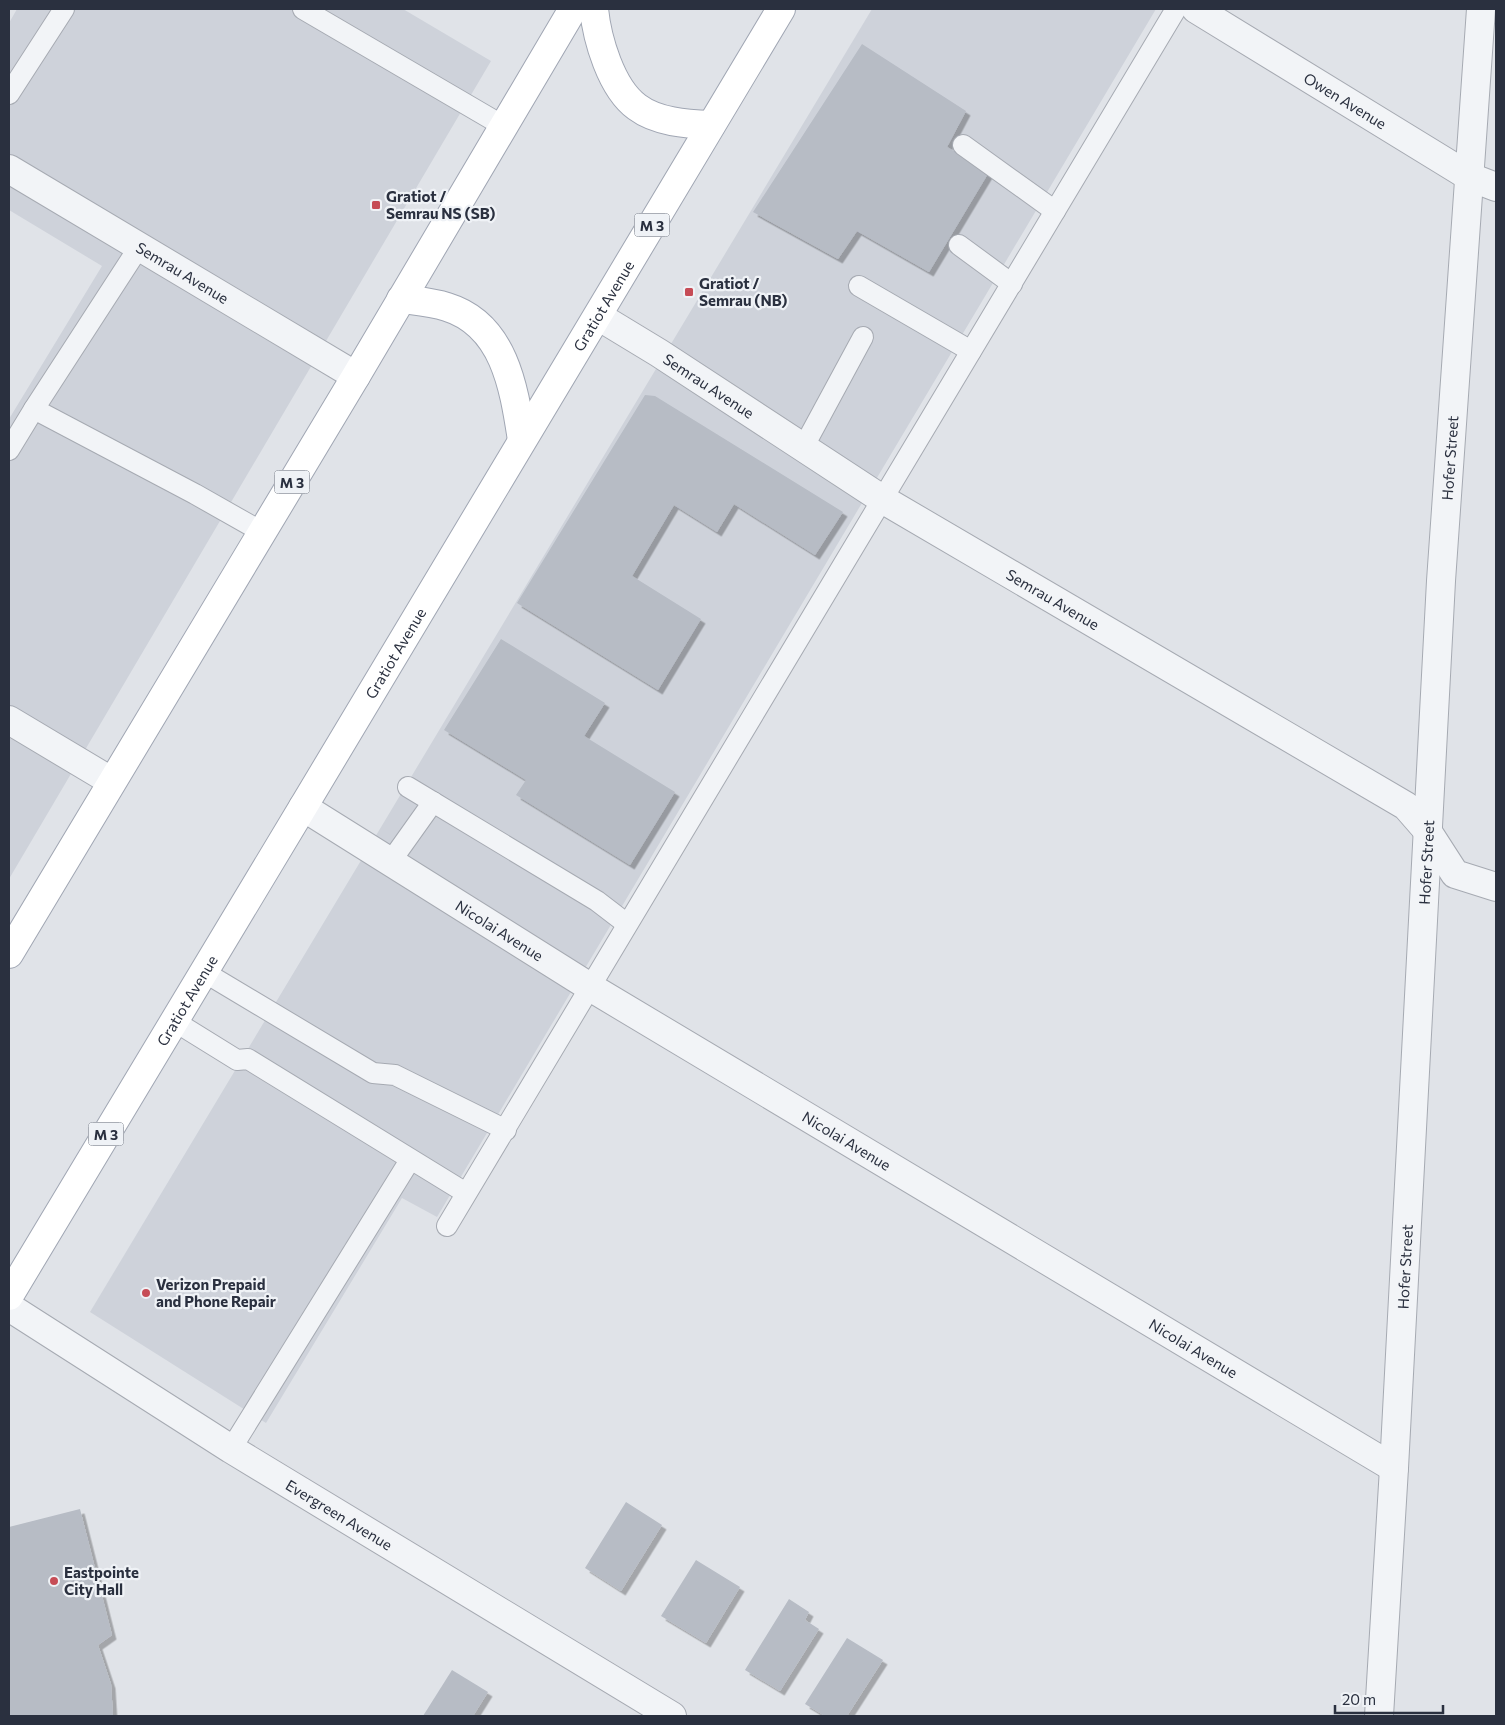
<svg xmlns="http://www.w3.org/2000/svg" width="1505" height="1725" font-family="Commissioner,sans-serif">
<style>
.built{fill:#ced2da}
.building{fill:#b7bcc5;filter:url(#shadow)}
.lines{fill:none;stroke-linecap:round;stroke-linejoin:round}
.lane-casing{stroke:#a6aab2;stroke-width:22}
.street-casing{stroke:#a6aab2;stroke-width:30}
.primary-casing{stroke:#a0a6b3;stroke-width:30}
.lane{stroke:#f2f4f7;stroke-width:20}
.street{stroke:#f2f4f7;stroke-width:28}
.primary{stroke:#fff;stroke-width:28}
.poi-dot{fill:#c64c56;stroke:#eff2f6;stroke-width:2}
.labels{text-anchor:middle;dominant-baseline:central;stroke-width:4.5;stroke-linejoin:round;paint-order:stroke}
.shield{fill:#eff2f6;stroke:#656a76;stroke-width:1}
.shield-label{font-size:14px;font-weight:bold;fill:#2a303f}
.street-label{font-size:15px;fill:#2a303f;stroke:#eff2f6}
.poi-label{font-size:15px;font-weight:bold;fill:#2a303f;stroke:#eff2f6;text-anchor:start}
</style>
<defs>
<filter id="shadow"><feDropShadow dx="4.5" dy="4.5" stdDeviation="0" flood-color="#0004"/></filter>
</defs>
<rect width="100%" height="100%" fill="#e0e3e8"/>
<g class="built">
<polygon points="17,9 403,9 491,61 9,879 9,419 102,266 9,210 9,23"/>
<polygon points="872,9 1156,9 437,1217 402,1198 266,1423 90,1312"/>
</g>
<g class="building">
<polygon points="862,44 966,111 947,147 989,172 929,272 857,231 838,259 753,212"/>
<polygon points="645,395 655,396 843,512 815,555 734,504 717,532 674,505 632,576 701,619 658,690 517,603"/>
<polygon points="501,639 605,703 584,736 675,792 630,865 516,795 526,780 444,730"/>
<polygon points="626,1502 662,1525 621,1591 585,1568"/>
<polygon points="80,1509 112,1635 98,1645 111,1684 113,1716 9,1716 9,1527"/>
<polygon points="696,1560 740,1587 706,1643 661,1616"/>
<polygon points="789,1599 809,1612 805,1620 819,1629 780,1691 745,1670"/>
<polygon points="847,1638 883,1660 847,1716 825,1716 805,1704"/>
<polygon points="452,1670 488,1692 473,1716 423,1716"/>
</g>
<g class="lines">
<g class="lane-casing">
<g id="lane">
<polyline points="303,9 505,127"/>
<polyline points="9,94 64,9"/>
<polyline points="963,145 1055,211"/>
<polyline points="959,245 1012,284"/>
<polyline points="859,286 971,351"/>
<polyline points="34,409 195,494 262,532"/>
<polyline points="803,448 863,337"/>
<polyline points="9,450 34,409 139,247"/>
<polyline points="408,787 597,901 627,924"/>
<polyline points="391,861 433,802"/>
<polyline points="204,972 373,1073 395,1075 506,1130"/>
<polyline points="174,1021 237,1060 248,1059 466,1193"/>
<polyline points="447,1226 1176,9"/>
<polyline points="231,1449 410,1160"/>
</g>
</g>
<g class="street-casing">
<g id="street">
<path id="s1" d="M1196 9 1470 177 1496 187"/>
<path id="s2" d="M9 169 356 376"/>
<path id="s3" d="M598 316 659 353 882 499 1406 806 1426 829 1455 874 1496 887"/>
<polyline points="9,720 111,781"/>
<path id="s4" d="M303 807 590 987 1394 1468"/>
<path id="s5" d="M9 1307 231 1449 672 1716"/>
<path id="s6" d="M1379 1716 1394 1468 1441 581 1481 9"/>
</g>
</g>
<g class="primary-casing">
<g id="primary">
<path d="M594 9C597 39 611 88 637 107 657 122 686 124 711 125"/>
<path d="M401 299C416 301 432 302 447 307 505 325 514 389 522 440"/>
<polyline points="9,954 356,376 573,9"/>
<path id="s7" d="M9 1296 303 807 781 9"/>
</g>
</g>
<use href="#lane" class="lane"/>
<use href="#street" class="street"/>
<use href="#primary" class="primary"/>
</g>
<g class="poi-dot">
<rect x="371" y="200" width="10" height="10" rx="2.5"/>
<rect x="684" y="287" width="10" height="10" rx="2.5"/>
<circle cx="146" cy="1293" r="5"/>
<circle cx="54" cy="1581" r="5"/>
</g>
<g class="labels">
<g class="shield">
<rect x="634.5" y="213.5" width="35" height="23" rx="4"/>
<rect x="274.5" y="470.5" width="35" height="23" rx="4"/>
<rect x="88.5" y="1122.5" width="35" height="23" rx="4"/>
</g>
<g class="shield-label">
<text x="652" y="225">M 3</text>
<text x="292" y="482">M 3</text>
<text x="106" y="1134">M 3</text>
</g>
<g class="street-label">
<text stroke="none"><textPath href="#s1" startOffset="175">Owen Avenue</textPath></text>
<text stroke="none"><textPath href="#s2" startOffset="202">Semrau Avenue</textPath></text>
<text stroke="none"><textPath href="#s7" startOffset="1155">Gratiot Avenue</textPath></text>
<text stroke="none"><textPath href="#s3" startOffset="131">Semrau Avenue</textPath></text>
<text stroke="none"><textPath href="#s6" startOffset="1260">Hofer Street</textPath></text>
<text stroke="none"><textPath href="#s3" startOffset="536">Semrau Avenue</textPath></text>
<text stroke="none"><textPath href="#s7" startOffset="750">Gratiot Avenue</textPath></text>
<text stroke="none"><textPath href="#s6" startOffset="855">Hofer Street</textPath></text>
<text stroke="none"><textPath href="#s4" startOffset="232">Nicolai Avenue</textPath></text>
<text stroke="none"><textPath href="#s7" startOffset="345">Gratiot Avenue</textPath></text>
<text stroke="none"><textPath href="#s4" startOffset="638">Nicolai Avenue</textPath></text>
<text stroke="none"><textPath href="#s6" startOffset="450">Hofer Street</textPath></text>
<text stroke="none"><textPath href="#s4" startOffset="1042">Nicolai Avenue</textPath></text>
<text stroke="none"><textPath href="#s5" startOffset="390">Evergreen Avenue</textPath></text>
</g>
<g class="poi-label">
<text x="386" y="196">Gratiot /<tspan x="386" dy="17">Semrau NS (SB)</tspan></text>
<text x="699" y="283">Gratiot /<tspan x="699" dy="17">Semrau (NB)</tspan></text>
<text x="156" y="1284">Verizon Prepaid<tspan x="156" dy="17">and Phone Repair</tspan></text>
<text x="64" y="1572">Eastpointe<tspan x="64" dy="17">City Hall</tspan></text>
</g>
</g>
<rect width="1505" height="1725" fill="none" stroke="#2a303f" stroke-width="20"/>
<path d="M1335 1705v8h108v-8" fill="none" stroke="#2a303f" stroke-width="2.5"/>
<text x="1342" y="1705" font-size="15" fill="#2a303f" stroke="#eff2f6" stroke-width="4" paint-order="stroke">20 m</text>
</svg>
